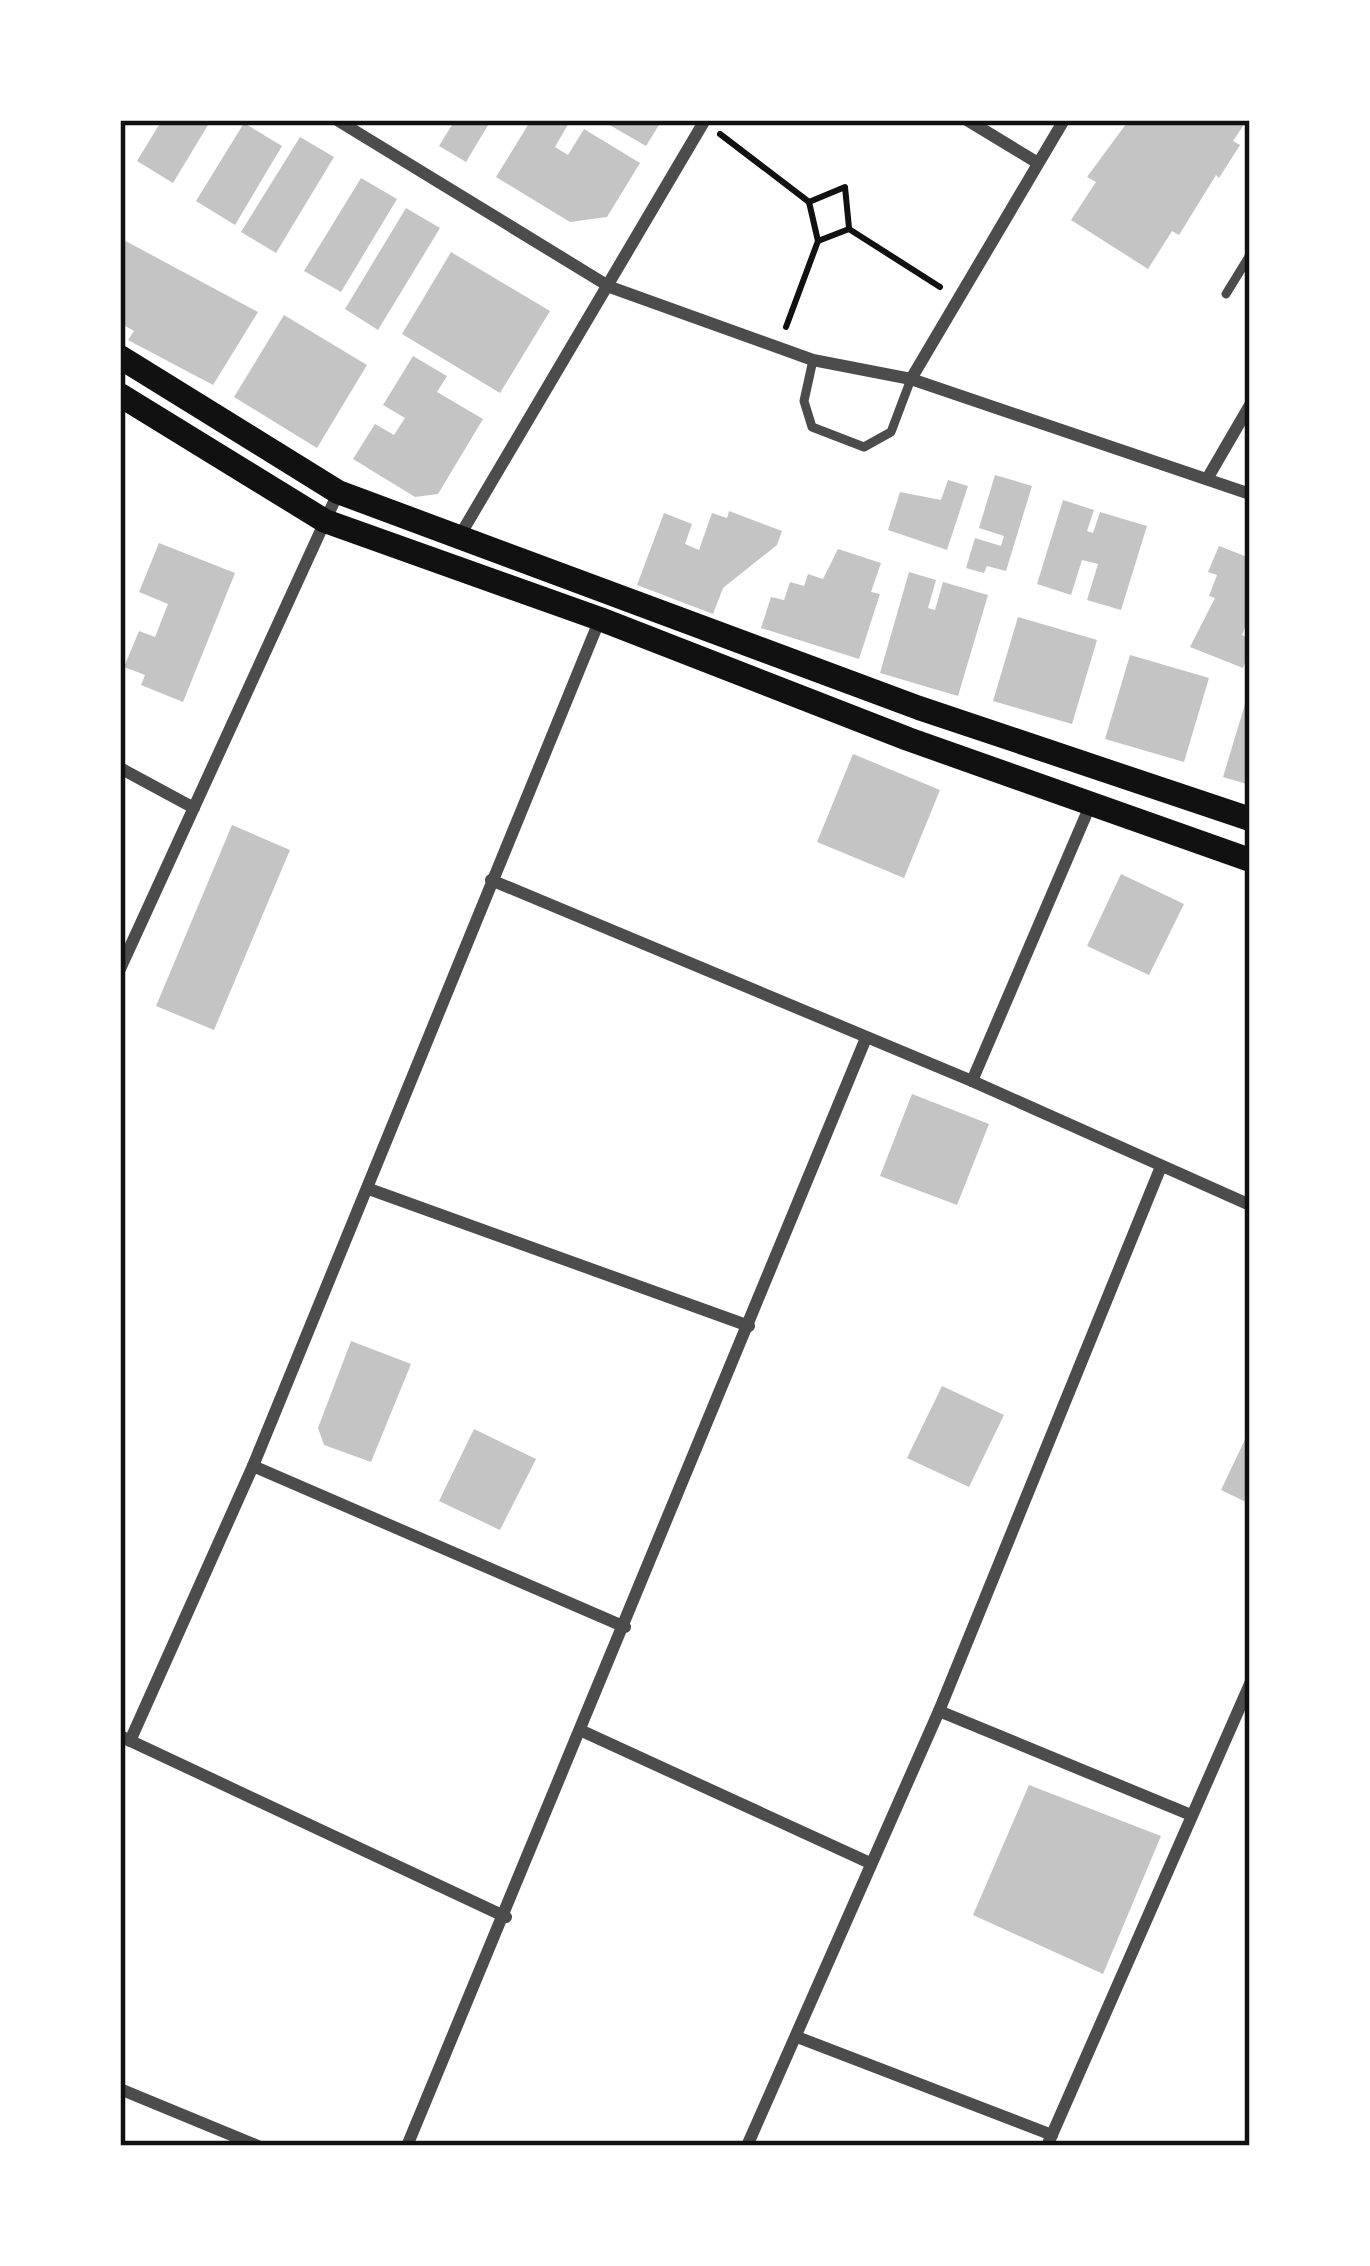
<svg xmlns="http://www.w3.org/2000/svg" width="1370" height="2266" font-family="'PT Sans',sans-serif">
<style>
.building{fill:#c4c4c4}
.lines{fill:none;stroke-linecap:round;stroke-linejoin:round}
.path{stroke:#111;stroke-width:6}
.service{stroke:#4c4c4c;stroke-width:9}
.minor{stroke:#4c4c4c;stroke-width:12}
.secondary{stroke:#111;stroke-width:24}
.neatline{fill:none;stroke:#111;stroke-width:4.5}
</style>
<rect width="100%" height="100%" fill="#fff"/>
<g class="building">
<polygon points="162,120 211,120 173,183 137,161"/>
<polygon points="455,120 491,120 466,162 439,146"/>
<polygon points="531,120 570,121 555,147 568,155 584,129 640,163 607,217 570,222 496,177"/>
<polygon points="601,120 662,120 646,146"/>
<polygon points="1129,120 1247,120 1233,141 1240,145 1219,178 1216,175 1179,235 1172,231 1148,269 1071,220 1096,182 1087,177"/>
<polygon points="244,123 282,146 235,225 196,201"/>
<polygon points="300,137 334,157 276,253 241,232"/>
<polygon points="361,178 397,199 341,292 304,271"/>
<polygon points="406,208 440,228 378,330 345,309"/>
<polygon points="120,238 258,312 213,385 128,340 134,331 120,323"/>
<polygon points="451,252 550,311 500,393 402,334"/>
<polygon points="284,315 367,365 317,448 234,397"/>
<polygon points="413,356 447,376 437,392 483,419 438,494 415,497 353,459 375,424 394,435 405,418 383,405"/>
<polygon points="995,475 1032,486 1006,571 987,566 984,573 966,568 975,538 1001,546 1004,536 979,528"/>
<polygon points="948,480 968,486 947,550 888,530 900,492 941,500"/>
<polygon points="1063,500 1094,510 1087,531 1093,533 1100,512 1147,526 1121,610 1087,600 1098,564 1082,560 1071,595 1037,584"/>
<polygon points="729,511 782,531 777,545 723,588 713,614 637,585 664,513 692,524 685,544 699,550 712,513 727,518"/>
<polygon points="159,543 235,573 183,702 141,685 145,675 124,667 139,631 155,637 168,604 139,592"/>
<polygon points="1219,546 1250,558 1250,615 1242,635 1250,639 1250,650 1243,668 1190,647 1215,598 1209,596 1217,575 1208,572"/>
<polygon points="838,549 881,563 871,592 880,594 859,659 761,628 771,597 784,600 790,582 804,586 808,574 823,579"/>
<polygon points="909,572 936,580 928,608 935,610 943,582 988,595 958,696 880,673"/>
<polygon points="1018,617 1097,640 1072,724 993,701"/>
<polygon points="1130,655 1209,678 1184,762 1105,739"/>
<polygon points="1249,691 1250,691 1250,785 1223,777"/>
<polygon points="853,754 940,790 904,878 817,842"/>
<polygon points="232,825 290,850 214,1030 156,1006"/>
<polygon points="1121,874 1184,904 1149,975 1087,946"/>
<polygon points="912,1094 989,1124 957,1205 880,1176"/>
<polygon points="351,1341 411,1364 371,1462 324,1445 318,1428"/>
<polygon points="942,1386 1004,1415 969,1487 907,1458"/>
<polygon points="474,1429 536,1459 500,1530 439,1501"/>
<polygon points="1250,1429 1250,1504 1221,1490"/>
<polygon points="1029,1785 1161,1836 1103,1974 973,1915"/>
</g>
<g class="lines">
<g class="path">
<polyline points="720,134 809,202 818,241 786,327"/>
<polyline points="809,202 845,187 849,228"/>
<polyline points="818,241 849,229 940,287"/>
</g>
<g class="service">
<polyline points="1226,294 1250,255"/>
<polyline points="813,360 804,401 812,427 864,447 891,432 911,379"/>
</g>
<g class="minor">
<polyline points="337,120 610,287 813,360 911,379 1250,494"/>
<polyline points="967,120 1038,163"/>
<polyline points="911,379 1064,120"/>
<polyline points="1207,479 1250,405"/>
<polyline points="459,537 705,120"/>
<polyline points="120,768 194,808"/>
<polyline points="491,880 972,1081 1250,1205"/>
<polyline points="120,969 338,493"/>
<polyline points="972,1081 1092,801"/>
<polyline points="369,1189 749,1326"/>
<polyline points="253,1466 625,1627"/>
<polyline points="939,1711 1191,1815"/>
<polyline points="582,1731 870,1863"/>
<polyline points="120,1736 506,1917"/>
<polyline points="130,1741 253,1466 600,619"/>
<polyline points="797,2037 1052,2135"/>
<polyline points="120,2089 258,2146"/>
<polyline points="407,2146 866,1038"/>
<polyline points="747,2146 939,1711 1160,1169"/>
<polyline points="1047,2146 1250,1684"/>
</g>
<g class="secondary">
<polyline points="120,357 338,492 919,708 1250,819"/>
<polyline points="120,395 325,521 600,619 908,739 1250,860"/>
</g>
</g>
<rect width="1370" height="2266" fill="none" stroke="#ffffff" stroke-width="246"/>
<rect x="123" y="123" width="1124" height="2020" class="neatline"/>
</svg>
